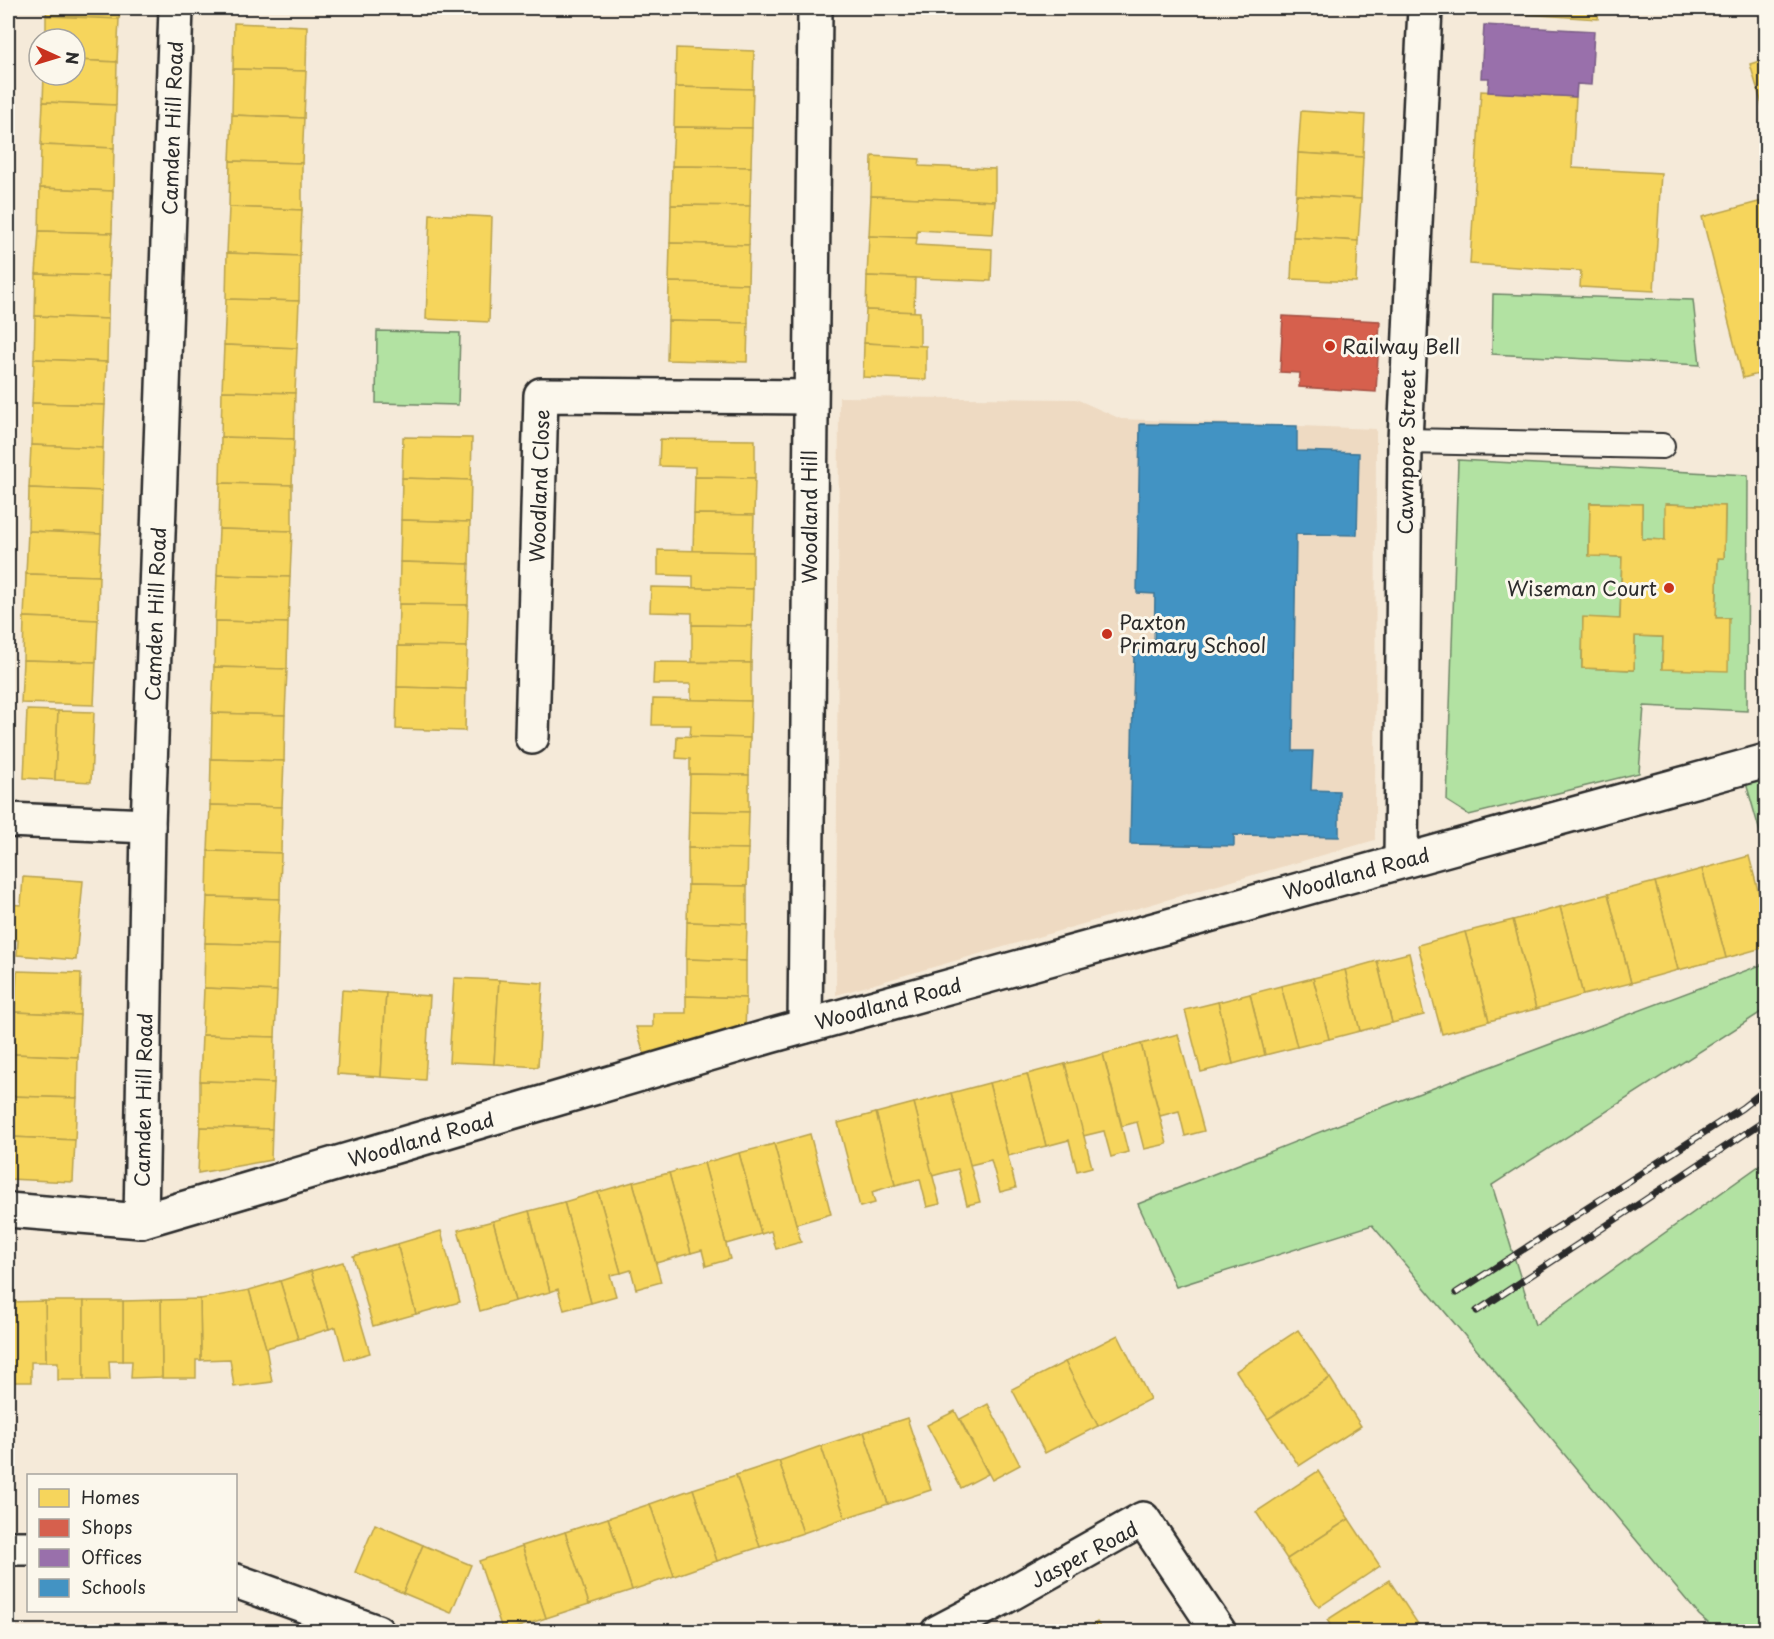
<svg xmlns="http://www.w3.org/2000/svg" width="1774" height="1639" font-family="'Playpen Sans',sans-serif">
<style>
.built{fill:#eedac2}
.green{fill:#b2e2a2;stroke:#6e8666;stroke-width:1.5;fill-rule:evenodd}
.homes{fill:#f6d55c;stroke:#b9a24d;stroke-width:1.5}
.shops{fill:#d6604d;stroke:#a35043;stroke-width:1.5}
.offices{fill:#9970ab;stroke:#785b85;stroke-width:1.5}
.schools{fill:#4393c3;stroke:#3c7495;stroke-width:1.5}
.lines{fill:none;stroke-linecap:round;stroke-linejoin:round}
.lane-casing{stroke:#2b2b2b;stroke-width:28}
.street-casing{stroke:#2b2b2b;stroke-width:38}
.lane{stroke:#fbf7ec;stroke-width:24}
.street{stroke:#fbf7ec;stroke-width:33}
.rail-casing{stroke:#2b2b2b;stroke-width:7}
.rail{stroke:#fbf7ec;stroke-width:4.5;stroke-dasharray:14;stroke-linecap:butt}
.poi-dot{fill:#c8321e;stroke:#fbf7ec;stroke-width:2}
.labels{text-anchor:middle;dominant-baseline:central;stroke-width:6;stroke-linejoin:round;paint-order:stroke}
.street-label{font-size:20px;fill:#2b2b2b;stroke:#fbf7ec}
.poi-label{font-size:20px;fill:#2b2b2b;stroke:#fbf7ec;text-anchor:start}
</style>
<rect width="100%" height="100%" fill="#f5ead9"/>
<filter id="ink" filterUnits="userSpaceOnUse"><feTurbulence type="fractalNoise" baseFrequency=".0167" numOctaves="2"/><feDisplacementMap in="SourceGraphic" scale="12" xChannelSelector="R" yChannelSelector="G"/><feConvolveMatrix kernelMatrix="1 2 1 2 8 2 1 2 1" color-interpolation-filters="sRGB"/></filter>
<g filter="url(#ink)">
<polygon class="built" points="839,397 1076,399 1121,419 1376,429 1375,840 836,995"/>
<g class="green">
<polygon points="1493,294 1693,300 1700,365 1492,354"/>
<polygon points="377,331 460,333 458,405 376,403"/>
<path d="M1458 460 1748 475 1747 711 1644 706 1639 773 1469 815 1447 801ZM1590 503 1642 504V539L1665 540 1666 504 1725 506 1724 558H1718L1716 618H1729L1662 668 1663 637 1635 636 1634 670 1582 668 1583 618 1620 619 1622 557 1589 555Z"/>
<polygon points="1766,778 1766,853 1746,783"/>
<polygon points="1766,963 1766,1009 1492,1185 1535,1325 1766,1161 1766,1631 1717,1631 1699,1615 1372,1225 1176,1287 1138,1204 1383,1107"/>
</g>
<g class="homes">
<polygon points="47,8 120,8 119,19 46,16"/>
<polygon points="1467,8 1599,8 1598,19 1467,10"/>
<polygon points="46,16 119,19 117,62 75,60 75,39 46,39"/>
<polygon points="234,23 307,26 306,71 233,69"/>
<polygon points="676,48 754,51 753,89 675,87"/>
<polygon points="1766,59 1766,118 1750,64"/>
<polygon points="75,60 117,62 116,105 43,102 44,75 75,75"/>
<polygon points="233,69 306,71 304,118 232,115"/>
<polygon points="675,87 753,89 752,128 674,127"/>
<polygon points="1481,91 1576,97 1572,168 1661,173 1654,291 1580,287 1581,271 1470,264"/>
<polygon points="43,102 116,105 114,148 41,145"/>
<polygon points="1301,111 1365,115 1363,157 1298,153"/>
<polygon points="232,115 304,118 302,163 230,161"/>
<polygon points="674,127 752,128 751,167 672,166"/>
<polygon points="41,145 114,148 113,191 40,188"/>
<polygon points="1298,153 1363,157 1361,199 1296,195"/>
<polygon points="872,156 920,159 919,166 995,169 995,201 871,196"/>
<polygon points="230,161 302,163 302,210 229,207"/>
<polygon points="672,166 751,167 750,206 671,205"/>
<polygon points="40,188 113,191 112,233 39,231"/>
<polygon points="1296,195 1361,199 1358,241 1293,237"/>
<polygon points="871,196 995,201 993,234 917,230 917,238 869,236"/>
<polygon points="1766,200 1766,372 1743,378 1702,217"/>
<polygon points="671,205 750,206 749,245 670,243"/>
<polygon points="229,207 302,210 300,256 227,253"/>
<polygon points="430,214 492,217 489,322 426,319"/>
<polygon points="39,231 112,233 109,276 36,274"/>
<polygon points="869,236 917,238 916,245 992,249 991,281 867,276"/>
<polygon points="1293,237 1358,241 1356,282 1291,279"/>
<polygon points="670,243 749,245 748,284 669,282"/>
<polygon points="227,253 300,256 299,301 226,299"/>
<polygon points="36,274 109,276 108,319 35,316"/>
<polygon points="867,276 915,278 914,312 866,310"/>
<polygon points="669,282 748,284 748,323 668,321"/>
<polygon points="226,299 299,301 297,348 224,345"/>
<polygon points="866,310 920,312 920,346 864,343"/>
<polygon points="35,316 108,319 107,362 34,359"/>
<polygon points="668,321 748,323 747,362 667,360"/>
<polygon points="864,343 926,346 926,380 863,377"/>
<polygon points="224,345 297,348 295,393 222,391"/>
<polygon points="34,359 107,362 105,405 32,403"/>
<polygon points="222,391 295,393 294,439 221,437"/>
<polygon points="32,403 105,405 103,448 31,445"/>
<polygon points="221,437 294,439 292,485 220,483"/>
<polygon points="403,437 472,438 471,480 402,478"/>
<polygon points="660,439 755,440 755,478 695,477 695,467 659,466"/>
<polygon points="31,445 103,448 102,491 29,488"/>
<polygon points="695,477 755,478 754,515 694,514"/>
<polygon points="402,478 471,480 470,522 401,520"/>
<polygon points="220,483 292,485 292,531 219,529"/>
<polygon points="29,488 102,491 101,534 28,531"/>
<polygon points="1590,503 1642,504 1642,539 1665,540 1665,504 1725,506 1724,558 1718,558 1716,618 1729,618 1728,671 1662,669 1663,637 1635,636 1634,670 1582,668 1583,617 1620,619 1622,557 1589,556"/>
<polygon points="694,514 754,515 753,552 693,551"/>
<polygon points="401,520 470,522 469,564 400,562"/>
<polygon points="219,529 292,531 290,577 217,575"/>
<polygon points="28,531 101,534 99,576 26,574"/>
<polygon points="658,550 753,552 753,589 693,588 693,576 658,575"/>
<polygon points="400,562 469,564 468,605 399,604"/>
<polygon points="26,574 99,576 98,620 24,617"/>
<polygon points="217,575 290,577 288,623 215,621"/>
<polygon points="651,587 753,589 752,626 692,625 692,613 650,612"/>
<polygon points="399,604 468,605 467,647 398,646"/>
<polygon points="24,617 98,620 96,662 23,660"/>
<polygon points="215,621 288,623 287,669 214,667"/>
<polygon points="692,625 752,626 751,663 692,662"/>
<polygon points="398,646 467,647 466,689 397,687"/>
<polygon points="23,660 96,662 94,705 21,703"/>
<polygon points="654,662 751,663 751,701 691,700 691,684 653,684"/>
<polygon points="214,667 287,669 285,715 212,713"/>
<polygon points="397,687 466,689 465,731 396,729"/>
<polygon points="653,699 751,701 750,738 690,737 691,725 652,725"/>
<polygon points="27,710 58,711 55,780 24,778"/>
<polygon points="58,711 94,712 91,782 55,780"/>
<polygon points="212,713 285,715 284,761 211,759"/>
<polygon points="677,736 750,738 749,775 690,774 690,759 676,758"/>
<polygon points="211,759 284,761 282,807 210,805"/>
<polygon points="690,774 749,775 749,812 689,811"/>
<polygon points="210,805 282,807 281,853 208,851"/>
<polygon points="689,811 749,812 748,849 688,848"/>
<polygon points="688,848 748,849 747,886 688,885"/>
<polygon points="208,851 281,853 280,899 207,897"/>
<polygon points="1749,856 1766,921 1766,947 1726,958 1702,869"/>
<polygon points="1702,869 1726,958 1678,970 1655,882"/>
<polygon points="23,877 83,881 76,960 17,955 18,940 8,939 8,904 21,905"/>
<polygon points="1655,882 1678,970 1631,983 1608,894"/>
<polygon points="688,885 747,886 747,924 687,922"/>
<polygon points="1608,894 1631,983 1583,995 1560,907"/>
<polygon points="207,897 280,899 278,945 205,943"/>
<polygon points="1560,907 1583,995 1536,1009 1513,920"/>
<polygon points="1513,920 1536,1009 1489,1021 1465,932"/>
<polygon points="687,922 747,924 746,961 686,959"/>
<polygon points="1465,932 1489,1021 1442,1034 1418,945"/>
<polygon points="205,943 278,945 277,991 204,988"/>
<polygon points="1409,953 1424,1015 1392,1023 1377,961"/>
<polygon points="686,959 746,961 746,998 686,996"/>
<polygon points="1377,961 1392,1023 1360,1031 1345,970"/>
<polygon points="1345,970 1360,1031 1329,1039 1313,978"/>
<polygon points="17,971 81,973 80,1015 15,1012"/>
<polygon points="454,978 499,980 494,1064 449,1062"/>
<polygon points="1313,978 1329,1039 1297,1047 1281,986"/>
<polygon points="499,980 543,983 538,1067 494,1064"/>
<polygon points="1281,986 1297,1047 1265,1055 1250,994"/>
<polygon points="204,988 277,991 275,1037 202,1035"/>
<polygon points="342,990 386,993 381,1077 337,1074"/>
<polygon points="386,993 430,996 425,1080 381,1077"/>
<polygon points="1250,994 1265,1055 1233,1064 1218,1002"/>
<polygon points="686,996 746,998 745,1035 647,1063 636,1027 653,1027 653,1013 686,1013"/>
<polygon points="1218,1002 1233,1064 1201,1072 1185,1010"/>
<polygon points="15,1012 80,1015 78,1057 14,1054"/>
<polygon points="1178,1034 1204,1131 1185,1136 1179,1111 1160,1116 1141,1044"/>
<polygon points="202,1035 275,1037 274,1083 200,1081"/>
<polygon points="1141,1044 1167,1144 1144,1149 1137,1122 1122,1126 1103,1054"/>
<polygon points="14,1054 78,1057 77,1098 12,1096"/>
<polygon points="1103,1054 1128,1152 1111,1157 1104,1131 1083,1136 1065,1064"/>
<polygon points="1065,1064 1092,1167 1077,1171 1069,1140 1046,1146 1027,1074"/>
<polygon points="1027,1074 1046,1146 1008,1156 989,1083"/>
<polygon points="200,1081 274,1083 272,1129 200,1127"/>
<polygon points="989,1083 1016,1188 1000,1192 991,1160 970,1165 951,1093"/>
<polygon points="951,1093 980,1202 967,1205 958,1169 932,1176 914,1103"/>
<polygon points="8,1096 77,1098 75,1140 11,1137 11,1117 8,1117"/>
<polygon points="914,1103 940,1204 927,1207 920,1179 895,1185 876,1113"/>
<polygon points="876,1113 895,1185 872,1192 875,1203 860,1207 838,1123"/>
<polygon points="200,1127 272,1129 271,1160 198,1173"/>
<polygon points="810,1134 831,1214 796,1224 774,1144"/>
<polygon points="11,1137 75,1140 73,1182 8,1179 8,1155 10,1155"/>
<polygon points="774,1144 801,1242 776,1249 771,1231 761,1234 739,1153"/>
<polygon points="739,1153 761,1234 726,1244 704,1163"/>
<polygon points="704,1163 730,1259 706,1266 702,1250 691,1253 669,1173"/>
<polygon points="669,1173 691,1253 656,1263 633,1182"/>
<polygon points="633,1182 661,1282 636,1289 631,1270 621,1273 598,1192"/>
<polygon points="598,1192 621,1273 610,1275 616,1296 591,1303 564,1202"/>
<polygon points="564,1202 591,1303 564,1310 558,1289 550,1292 529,1211"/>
<polygon points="529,1211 550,1292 515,1301 493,1221"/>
<polygon points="493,1221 515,1301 480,1311 458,1230"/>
<polygon points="441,1231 460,1302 416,1314 397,1244"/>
<polygon points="397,1244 416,1314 373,1326 353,1256"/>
<polygon points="343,1262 370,1353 345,1360 336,1327 329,1329 311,1271"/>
<polygon points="311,1271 329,1329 298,1339 280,1281"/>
<polygon points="280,1281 298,1339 266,1348 249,1290"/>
<polygon points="249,1290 266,1348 272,1382 234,1387 230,1359 201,1360 200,1299"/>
<polygon points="200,1299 201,1360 196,1360 196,1378 162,1378 161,1300"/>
<polygon points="161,1300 162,1377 131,1378 132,1361 123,1361 123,1301"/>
<polygon points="45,1301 84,1301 84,1380 58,1380 58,1362 46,1362"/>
<polygon points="45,1301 46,1362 31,1362 31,1382 8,1382 8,1302"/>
<polygon points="84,1301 123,1301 123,1361 109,1361 110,1380 84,1380"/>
<polygon points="1298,1330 1330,1378 1268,1419 1236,1371"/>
<polygon points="1118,1335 1150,1399 1098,1426 1065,1362"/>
<polygon points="1065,1362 1098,1426 1045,1453 1012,1389"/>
<polygon points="1330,1378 1361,1426 1299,1466 1268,1419"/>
<polygon points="988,1404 1020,1465 992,1480 960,1419"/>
<polygon points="955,1411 988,1474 961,1488 927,1425"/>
<polygon points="907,1418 931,1490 888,1504 864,1432"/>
<polygon points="864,1432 888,1504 845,1518 821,1446"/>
<polygon points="821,1446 845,1518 803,1533 779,1461"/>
<polygon points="779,1461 803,1533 760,1547 736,1475"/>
<polygon points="1318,1471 1349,1519 1287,1559 1256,1512"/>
<polygon points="736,1475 760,1547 717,1561 693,1489"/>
<polygon points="693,1489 717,1561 674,1576 650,1504"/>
<polygon points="650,1504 674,1576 632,1590 608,1518"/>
<polygon points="608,1518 632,1590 589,1604 565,1532"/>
<polygon points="1349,1519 1380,1566 1319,1607 1287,1559"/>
<polygon points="375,1524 423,1545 403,1593 355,1572"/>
<polygon points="565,1532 589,1604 546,1618 522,1546"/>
<polygon points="423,1545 471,1565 451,1613 403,1593"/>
<polygon points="522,1546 546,1618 503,1632 479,1561"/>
<polygon points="1389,1580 1420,1627 1414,1632 1335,1632 1327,1620"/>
<polygon points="1097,1622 1103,1632 1082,1632"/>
</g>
<polygon class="shops" points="1283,316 1380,321 1376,392 1299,387 1300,373 1280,372"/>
<polygon class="offices" points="1484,25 1594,31 1591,85 1577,84 1576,97 1488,92 1489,78 1481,78"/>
<polygon class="schools" points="1140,424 1297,426 1297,451 1359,453 1357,535 1296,534 1293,751 1313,751 1311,790 1339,791 1339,837 1234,835 1234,846 1130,844 1134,651 1154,651 1155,594 1137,593"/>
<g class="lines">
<g class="lane-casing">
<polyline id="lane" points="1405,441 1662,446"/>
</g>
<g class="street-casing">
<g id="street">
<polyline points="532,737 541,395 810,397"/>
<polyline points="8,820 148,826"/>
<polyline points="1401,860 1405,441 1425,8"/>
<polyline points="805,1026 815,8"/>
<polyline points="8,1210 141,1221 770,1036 1766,761"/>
<polyline points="141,1221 148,826 176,8"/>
<polyline points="8,1548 28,1548"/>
<polyline points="236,1581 377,1632"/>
<polyline points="938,1632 1001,1599 1143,1519 1219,1632"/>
</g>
</g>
<use href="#lane" class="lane"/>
<use href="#street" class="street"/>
<g class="rail-casing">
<g id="rail">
<polyline points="1456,1293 1742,1108 1766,1089"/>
<polyline points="1477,1311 1766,1120"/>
</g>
</g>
<use href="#rail" class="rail"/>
</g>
</g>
<g class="poi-dot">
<circle cx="1330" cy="346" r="6"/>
<circle cx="1669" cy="588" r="6"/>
<circle cx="1107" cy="634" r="6"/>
</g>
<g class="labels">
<g class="street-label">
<text transform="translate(172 128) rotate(-88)">Camden Hill Road</text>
<text transform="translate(1406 452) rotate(-89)">Cawnpore Street</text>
<text transform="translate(539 486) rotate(-88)">Woodland Close</text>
<text transform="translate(809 517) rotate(-90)">Woodland Hill</text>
<text transform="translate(155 614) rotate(-88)">Camden Hill Road</text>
<text transform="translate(1356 873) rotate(-15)">Woodland Road</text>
<text transform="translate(888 1003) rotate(-15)">Woodland Road</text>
<text transform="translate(143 1100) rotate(-89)">Camden Hill Road</text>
<text transform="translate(421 1139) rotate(-16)">Woodland Road</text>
<text transform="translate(1084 1554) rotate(-28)">Jasper Road</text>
</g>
<g class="poi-label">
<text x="1342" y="346">Railway Bell</text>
<text x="1657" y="588" text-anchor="end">Wiseman Court</text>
<text x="1119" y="622">Paxton<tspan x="1119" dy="23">Primary School</tspan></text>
</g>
</g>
<rect width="1774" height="1639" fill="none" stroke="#fbf7ec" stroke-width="30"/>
<rect x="15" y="15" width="1744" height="1609" fill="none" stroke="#2b2b2b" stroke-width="2" filter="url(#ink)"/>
<rect x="27" y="1474" width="210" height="138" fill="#fbf7ec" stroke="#a8a59f" stroke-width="1.5"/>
<rect x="39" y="1489" width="30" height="18" fill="#f6d55c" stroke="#a8a59f" stroke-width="1.5"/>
<text x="81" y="1504" font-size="18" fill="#2b2b2b">Homes</text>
<rect x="39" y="1519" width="30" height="18" fill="#d6604d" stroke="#a8a59f" stroke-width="1.5"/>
<text x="81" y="1534" font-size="18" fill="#2b2b2b">Shops</text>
<rect x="39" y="1549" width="30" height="18" fill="#9970ab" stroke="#a8a59f" stroke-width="1.5"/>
<text x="81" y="1564" font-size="18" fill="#2b2b2b">Offices</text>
<rect x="39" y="1579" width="30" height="18" fill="#4393c3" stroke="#a8a59f" stroke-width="1.5"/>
<text x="81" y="1594" font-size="18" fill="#2b2b2b">Schools</text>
<g transform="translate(57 57) rotate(94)"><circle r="28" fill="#fbf7ec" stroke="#a8a59f" stroke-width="1.5"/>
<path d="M0-4.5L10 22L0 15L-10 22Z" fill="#c8321e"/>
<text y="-9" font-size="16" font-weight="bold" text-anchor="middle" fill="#2b2b2b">N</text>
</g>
</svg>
